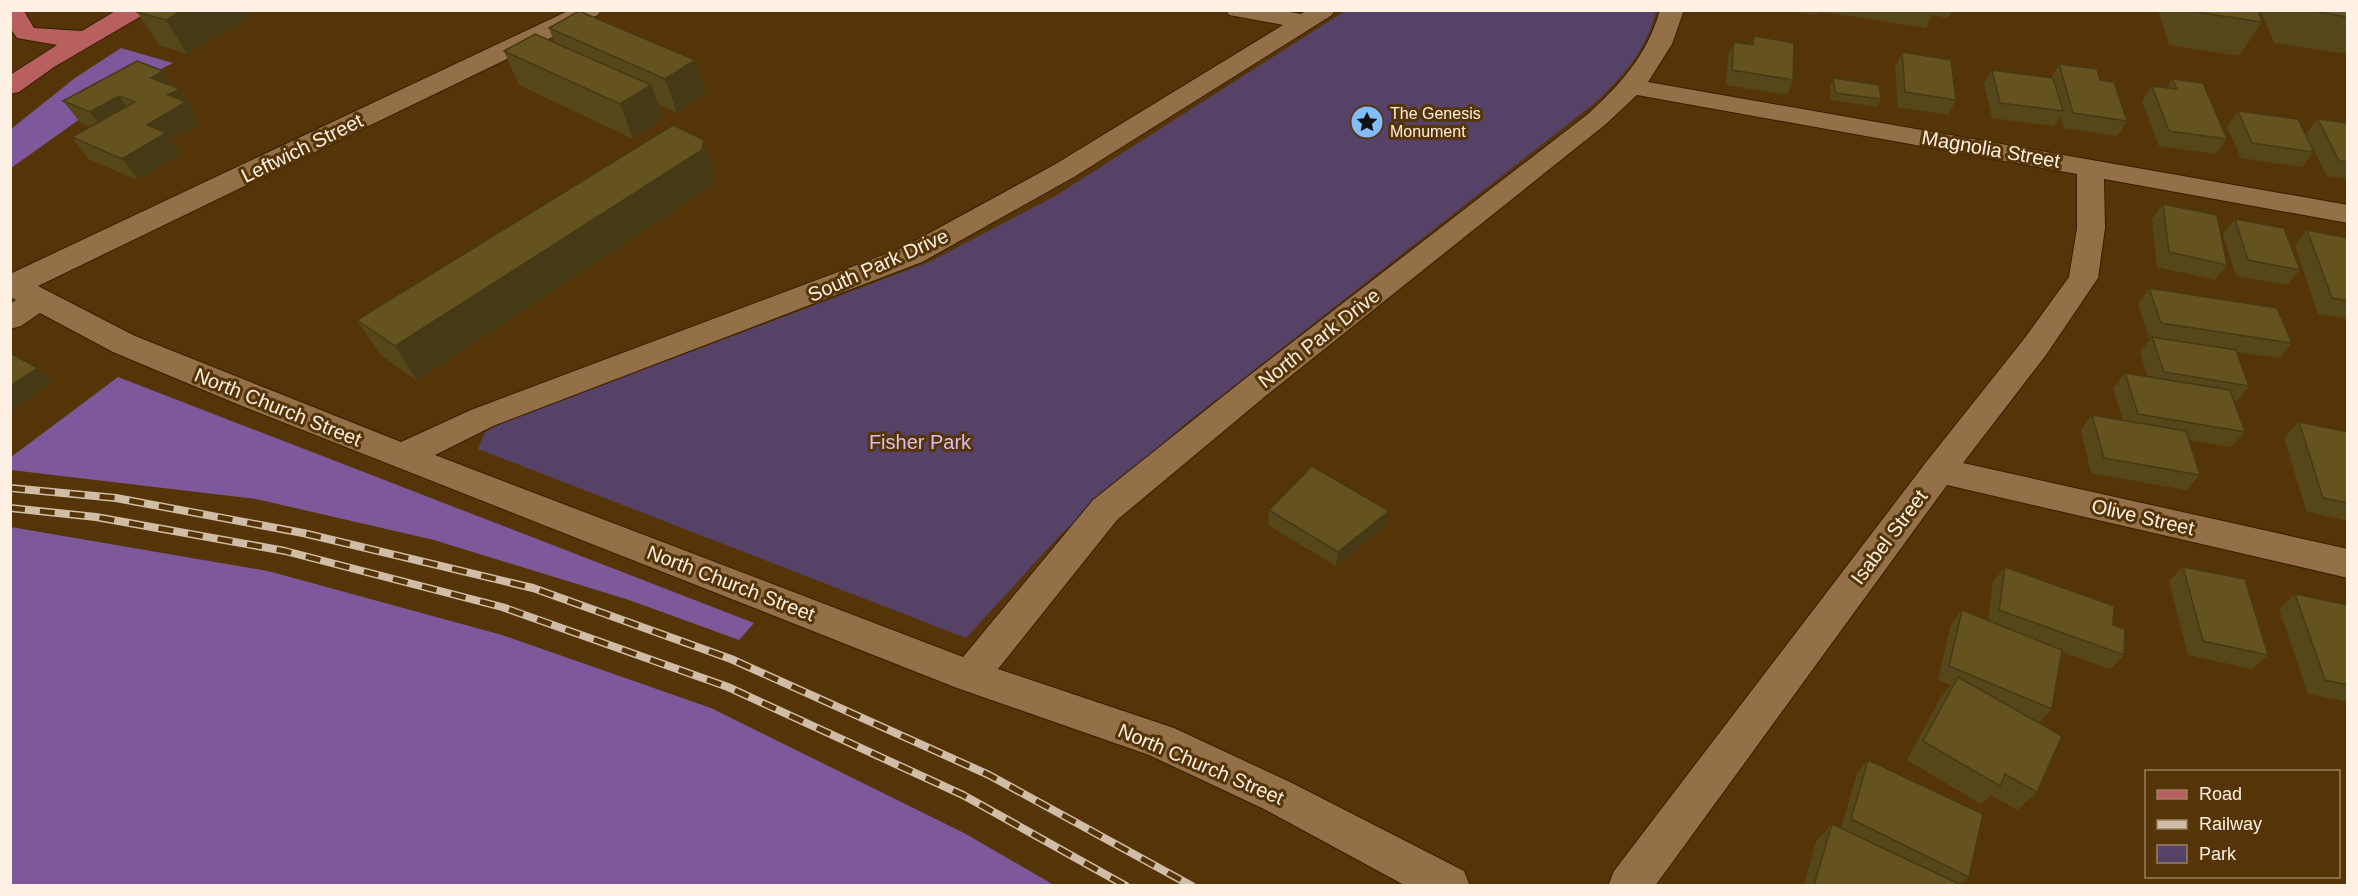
<svg xmlns="http://www.w3.org/2000/svg" width="2358" height="896" font-family="Arial,sans-serif">
<style>
.green{fill:#564167}
.forest{fill:#7d589a}
.lines{fill:none;stroke-linecap:round;stroke-linejoin:round}
.minor-casing{stroke:#351e00;stroke-width:2}
.major-casing{stroke:#351e00;stroke-width:2}
.minor{fill:#937047;fill-rule:evenodd}
.major{fill:#b86060;fill-rule:evenodd}
.rail-casing{stroke:#cfbda7;stroke-width:8}
.rail{stroke:#553508;stroke-width:5;stroke-dasharray:15;stroke-linecap:butt}
.wall{fill:#56471b}
.shaded-wall{fill:#463916}
.building{fill:#64521f;stroke:#463916;stroke-width:1.5}
.labels{text-anchor:middle;dominant-baseline:central;stroke-width:6;stroke-linejoin:round;paint-order:stroke}
.far-poi-label{font-size:16px;fill:#fef1e4;stroke:#553508;text-anchor:start}
.street-label{font-size:20px;fill:#fef1e4;stroke:#553508}
.park-label{font-size:20px;fill:#dbbdf4;stroke:#553508}
</style>
<rect width="100%" height="100%" fill="#553508"/>
<path class="green" d="M1345 11H1656C1647 49 1624 75 1596 102L1184 425 1062 533 966 638 478 449 485 432 502 423 929 262 1055 196Z"/>
<g class="forest">
<polygon points="121,48 173,63 122,89 11,168 11,129 75,78"/>
<polygon points="118,377 754,623 739,640 629,600 434,540 256,499 11,470 11,457"/>
<polygon points="11,527 268,571 502,635 711,708 966,834 1054,885 11,885"/>
</g>
<g class="lines">
<g class="minor-casing">
<path id="minor" d="M570 10H601L598 15 38 286 135 336 401 442 471 410 902 248 1054 165 1283 25 1229 15 1226 10H1279L1301 14 1307 10H1335L1332 15 1074 177 922 262 493 426 435 455 963 657 1093 500 1246 378 1588 114C1622 83 1647 55 1660 10H1684L1672 44 1648 82 2348 205V223L2104 179 2105 228 2098 278 2046 355 1963 463 2348 549V578L1947 485 1655 886H1608L1614 871 1927 461 2024 339 2069 277 2077 228V174L1637 95 1606 124 1268 394 1117 520 998 669 1174 728 1292 783 1464 871 1470 886H1406L1264 809 1149 755 957 688 237 404 113 352 40 313 21 326 10 329V304L16 300 10 297V274Z"/>
</g>
<g class="major-casing">
<polygon id="major" points="10,10 24,11 34,28 82,31 117,10 146,10 143,15 54,67 19,92 10,94 10,75 57,45 17,38 10,28"/>
</g>
<use href="#minor" class="minor"/>
<use href="#major" class="major"/>
<g class="rail-casing">
<g id="rail">
<polyline points="10,488 116,498 303,533 533,588 731,659 989,775 1192,886"/>
<polyline points="10,508 96,517 285,551 502,607 728,687 963,795 1126,886"/>
</g>
</g>
<use href="#rail" class="rail"/>
</g>
<g class="wall">
<polygon points="1789,10 1952,10 1948,18 1932,15 1926,28 1818,11 1817,15"/>
<polygon points="2158,10 2258,10 2262,22 2239,56 2169,45"/>
<polygon points="2260,10 2348,10 2348,54 2274,43"/>
<polygon points="137,12 249,18 187,54 159,45"/>
<polygon points="549,28 706,94 677,113 658,104 663,119 633,139 519,85 504,51 555,43"/>
<polygon points="1754,36 1793,80 1787,95 1726,85 1728,56 1734,42 1751,44"/>
<polygon points="1902,52 1956,100 1948,115 1898,107 1895,67"/>
<polygon points="2059,64 2127,121 2117,136 2064,128 2061,116 2054,126 1992,118 1984,84 1992,70 2051,78"/>
<polygon points="163,71 174,86 180,89 194,110 192,111 200,124 171,141 181,154 138,180 88,159 72,137 90,127 80,122 63,101"/>
<polygon points="1833,78 1881,99 1877,107 1831,100 1830,86"/>
<polygon points="2172,79 2227,139 2216,154 2159,146 2142,101 2152,86 2167,88"/>
<polygon points="2238,111 2314,152 2302,167 2241,158 2227,126"/>
<polygon points="2318,119 2348,123 2348,179 2327,176 2306,134"/>
<polygon points="704,140 715,175 713,185 417,381 380,354 357,320"/>
<polygon points="2163,204 2227,265 2215,280 2157,267 2152,219"/>
<polygon points="2235,219 2300,270 2287,285 2236,276 2223,234"/>
<polygon points="2307,230 2348,238 2348,319 2318,314 2295,245"/>
<polygon points="2149,288 2292,343 2279,358 2236,352 2249,386 2236,402 2234,401 2245,432 2231,447 2189,440 2200,475 2186,490 2091,473 2081,430 2092,415 2123,420 2113,388 2125,373 2148,377 2140,352 2151,338 2149,338 2138,304"/>
<polygon points="2299,422 2348,432 2348,521 2307,512 2284,438"/>
<polygon points="1269,510 1389,511 1386,526 1336,566 1268,525"/>
<polygon points="2005,567 2113,625 2124,655 2110,669 2062,652 2052,709 2039,722 2035,721 2037,792 2017,810 1991,795 1981,804 1907,760 1941,697 1951,685 1938,680 1951,624 1962,610 1988,620 1993,582"/>
<polygon points="2183,567 2268,655 2252,669 2188,655 2169,581"/>
<polygon points="2295,594 2348,605 2348,702 2308,694 2279,609"/>
<polygon points="1868,760 1969,877 1959,885 1804,885 1816,842 1832,824 1841,828 1857,773"/>
</g>
<g class="shaded-wall">
<polygon points="183,10 245,10 249,18 187,54 166,20"/>
<polygon points="695,60 706,94 677,113 665,79"/>
<polygon points="163,71 176,91 180,89 194,110 192,111 200,124 171,141 181,154 138,180 122,159 147,125 151,78"/>
<polygon points="651,85 663,119 633,139 620,104"/>
<polygon points="119,96 134,117 106,133 90,112"/>
<polygon points="704,140 715,175 713,185 417,381 395,346"/>
<polygon points="38,368 52,383 10,411 10,386"/>
<polygon points="1389,511 1386,526 1336,566 1338,552"/>
</g>
<g class="building">
<polygon points="139,10 183,10 166,20 137,12"/>
<polygon points="2190,10 2258,10 2262,22 2190,11"/>
<polygon points="2306,10 2348,10 2348,17"/>
<polygon points="579,11 695,60 665,79 549,28"/>
<polygon points="535,34 651,85 620,104 504,51"/>
<polygon points="1754,36 1794,43 1793,80 1732,70 1734,42 1753,45"/>
<polygon points="1902,52 1951,60 1956,100 1905,92"/>
<polygon points="137,61 163,71 151,78 180,89 168,95 186,102 147,125 166,133 122,159 72,137 135,102 119,96 90,112 63,101"/>
<polygon points="2059,64 2097,69 2100,80 2114,82 2127,121 2073,113"/>
<polygon points="1992,70 2053,78 2063,111 2000,103"/>
<polygon points="1833,78 1879,85 1881,99 1835,93"/>
<polygon points="2172,79 2203,83 2227,139 2169,131 2152,86 2177,89"/>
<polygon points="2238,111 2298,119 2314,152 2252,143"/>
<polygon points="2318,119 2348,123 2348,162 2339,161"/>
<polygon points="673,125 704,140 702,150 395,346 357,320"/>
<polygon points="2163,204 2217,215 2227,265 2169,252"/>
<polygon points="2235,219 2284,228 2300,270 2248,260"/>
<polygon points="2307,230 2348,238 2348,301 2332,298"/>
<polygon points="2149,288 2277,308 2292,343 2161,323"/>
<polygon points="2152,337 2236,350 2249,386 2164,372"/>
<polygon points="10,353 38,368 10,386"/>
<polygon points="2125,373 2230,390 2245,432 2138,414"/>
<polygon points="2092,415 2186,431 2200,475 2104,458"/>
<polygon points="2299,422 2348,432 2348,503 2323,498"/>
<polygon points="1312,466 1389,511 1338,552 1269,510"/>
<polygon points="2005,567 2114,606 2113,625 2125,629 2124,655 1999,610"/>
<polygon points="2183,567 2245,579 2268,655 2203,641"/>
<polygon points="2295,594 2348,605 2348,685 2325,680"/>
<polygon points="1962,610 2062,650 2052,709 1949,666"/>
<polygon points="1958,677 2062,736 2037,792 2005,774 2000,786 1923,741"/>
<polygon points="1868,760 1983,814 1969,877 1851,819"/>
<polygon points="1832,824 1959,884 1959,885 1814,885"/>
</g>
<defs>
<g id="sight-disc" transform="scale(1.725)"><circle r="9.5" fill="#80bdfa" stroke="#553508"/><path d="M0-6L1.8-2.2L6-1.7L2.9 1.2L3.7 5.4L0 3.3L-3.7 5.4L-2.9 1.2L-6-1.7L-1.8-2.2Z" fill="#111"/></g>
</defs>
<g fill-rule="evenodd">
<use href="#sight-disc" x="1367" y="122"/>
</g>
<g class="labels">
<g class="far-poi-label">
<text x="1390" y="113">The Genesis<tspan x="1390" dy="18">Monument</tspan></text>
</g>
<g class="street-label">
<text transform="translate(302 148) rotate(-26)">Leftwich Street</text>
<text transform="translate(1991 149) rotate(10)">Magnolia Street</text>
<text transform="translate(878 265) rotate(-24)">South Park Drive</text>
<text transform="translate(1319 338) rotate(-38)">North Park Drive</text>
<text transform="translate(278 407) rotate(22)">North Church Street</text>
<text transform="translate(2143 517) rotate(13)">Olive Street</text>
<text transform="translate(1889 537) rotate(-53)">Isabel Street</text>
<text transform="translate(731 583) rotate(21)">North Church Street</text>
<text transform="translate(1201 764) rotate(23)">North Church Street</text>
</g>
<g class="park-label">
<text x="920" y="442">Fisher Park</text>
</g>
</g>
<rect width="2358" height="896" fill="none" stroke="#fef1e4" stroke-width="24"/>
<rect x="2145" y="770" width="195" height="108" fill="#553508" stroke="#998060" stroke-width="1.5"/>
<rect x="2157" y="790" width="30" height="9" fill="#b86060" stroke="#998060" stroke-width="1.5"/>
<text x="2199" y="800" font-size="18" fill="#fef1e4">Road</text>
<rect x="2157" y="820" width="30" height="9" fill="#cfbda7" stroke="#998060" stroke-width="1.5"/>
<text x="2199" y="830" font-size="18" fill="#fef1e4">Railway</text>
<rect x="2157" y="845" width="30" height="18" fill="#564167" stroke="#998060" stroke-width="1.5"/>
<text x="2199" y="860" font-size="18" fill="#fef1e4">Park</text>
</svg>
